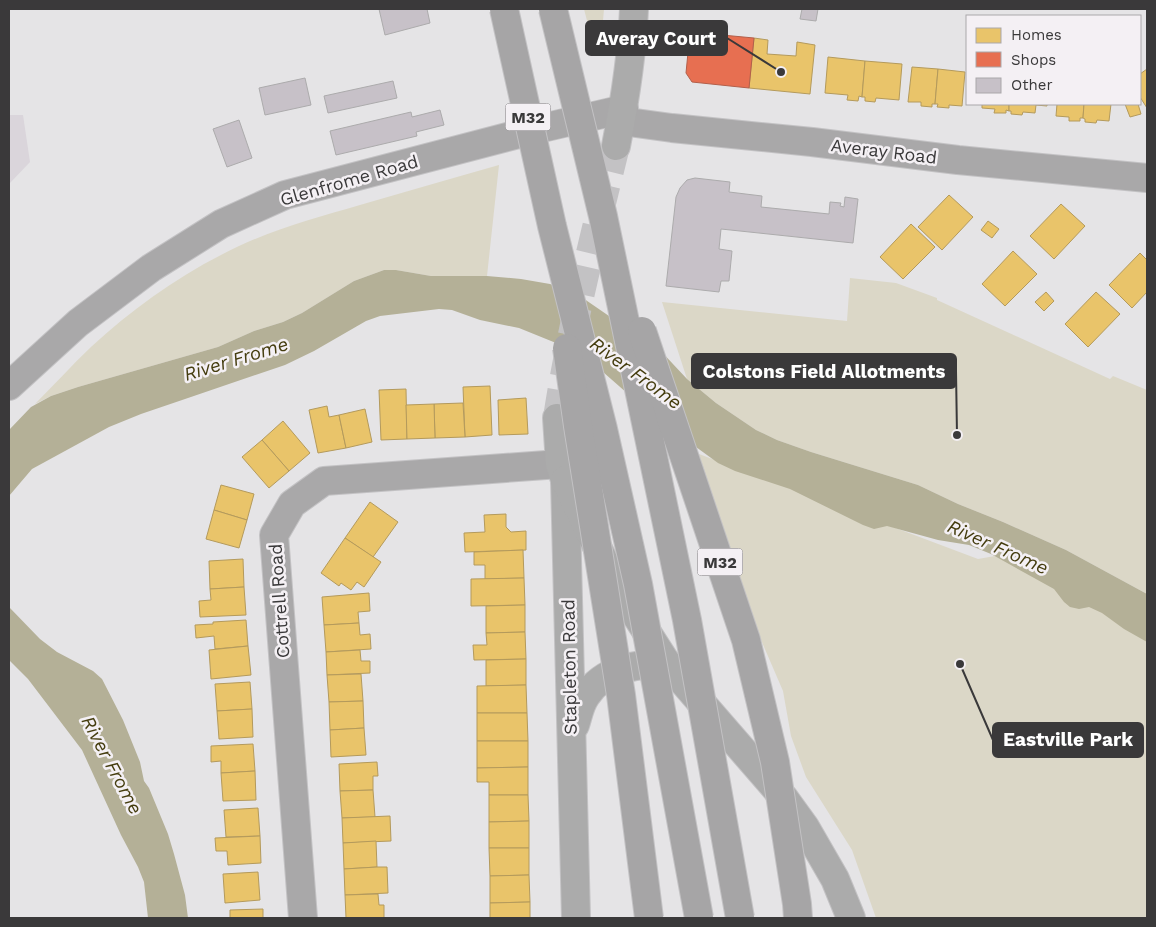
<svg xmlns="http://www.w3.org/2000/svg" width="1156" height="927" font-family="'Work Sans',sans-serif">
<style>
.built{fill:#dad5db}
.green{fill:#dbd7c7}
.water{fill:#b4b097}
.homes{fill:#e9c46a;stroke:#b49a5c}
.shops{fill:#e76f51;stroke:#b35f4a}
.building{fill:#c7c1c8;stroke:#acabac}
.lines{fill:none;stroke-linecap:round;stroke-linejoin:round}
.major-tunnel{stroke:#c3c2c4;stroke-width:28;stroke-dasharray:28 14;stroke-linecap:butt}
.minor-casing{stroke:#c3c2c4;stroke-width:30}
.major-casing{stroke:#c3c2c4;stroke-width:30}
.minor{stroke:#a9a8a9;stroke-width:28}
.major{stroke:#ababab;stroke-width:28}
.highway-bridge-casing{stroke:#c3c2c4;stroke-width:30;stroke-linecap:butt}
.highway-bridge{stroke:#a6a5a6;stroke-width:28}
.labels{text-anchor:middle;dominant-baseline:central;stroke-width:5;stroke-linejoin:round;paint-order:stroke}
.shield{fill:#f4f0f4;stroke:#727072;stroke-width:1}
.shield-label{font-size:16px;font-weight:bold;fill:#3a393a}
.street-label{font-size:18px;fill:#3a393a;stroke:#f4f0f4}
.water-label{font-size:19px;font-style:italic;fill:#453d0f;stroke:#f4f0f4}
.leader{fill:none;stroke:#3a393a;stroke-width:2}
.callout-dot{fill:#3a393a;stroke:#f4f0f4;stroke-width:2}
.callout{fill:#3a393a;stroke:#3a393a;stroke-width:2}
.callout-label{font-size:19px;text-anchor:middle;font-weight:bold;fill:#fff}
</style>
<rect width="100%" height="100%" fill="#e5e4e6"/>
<polygon class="built" points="9,115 23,115 30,162 9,184"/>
<g class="green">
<polygon points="584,9 604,9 601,44 596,56"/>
<path d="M499 165 487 276H431L396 270H384L354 281 302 313 283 322 254 331 218 347 78 387 51 396 35 404C54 385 72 365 91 347 130 311 174 279 221 255 266 231 312 219 360 205 406 192 452 178 499 165Z"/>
<polygon points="850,278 896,283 937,298 937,300 1110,379 1113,376 1147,390 1147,594 1066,550 1003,522 958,504 918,485 811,452 777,440 756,430 716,403 687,379 662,302 847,321"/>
<polygon points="699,454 978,559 995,556 1105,604 1147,623 1147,918 876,918 852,850 806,777 791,736 783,691 731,570"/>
</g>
<g class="water">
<polygon points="384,270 396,270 431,276 487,276 521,279 550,284 577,294 609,316 636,331 658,348 687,379 716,403 756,430 777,440 811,452 918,485 958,504 1003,522 1066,550 1147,594 1147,642 1124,629 1102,613 1089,607 1079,609 1070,607 1064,602 1054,589 991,554 969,545 938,540 887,526 874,529 863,525 790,489 735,471 718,463 652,415 603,372 556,343 519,328 480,320 452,310 439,309 380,316 366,321 314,351 285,365 188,398 141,414 109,427 32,469 9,496 9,430 31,407 51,396 78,387 218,347 254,331 283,322 302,313 354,281"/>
<polygon points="9,607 40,639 57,652 93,671 102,679 123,720 140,762 144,781 149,788 168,834 174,854 185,895 188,918 148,918 144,882 138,867 121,835 82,750 28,679 9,660"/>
</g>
<g class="homes">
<polygon points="754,38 768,40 767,54 796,56 797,42 815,45 810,94 749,88"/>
<polygon points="828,57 865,61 862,97 859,96 858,101 847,100 848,95 825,93"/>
<polygon points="865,61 902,64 899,100 876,98 875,102 865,101 865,97 862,97"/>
<polygon points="912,67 938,69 935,104 932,104 932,107 921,106 921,102 908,102"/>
<polygon points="938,69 965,72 962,106 949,105 949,108 937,107 938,104 935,104"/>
<polygon points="1147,69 1147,108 1140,97 1140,74"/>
<polygon points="982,104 1009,104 1009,111 1006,110 1006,113 994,113 995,109 982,108"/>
<polygon points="1009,104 1047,104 1047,106 1036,105 1035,113 1023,112 1022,115 1011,114 1011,111 1009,111"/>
<polygon points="1057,104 1084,104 1083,118 1080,118 1080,121 1069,121 1069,117 1056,116"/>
<polygon points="1084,104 1111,104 1109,121 1097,120 1096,123 1085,122 1085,119 1083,118"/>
<polygon points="1125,104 1138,104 1141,114 1130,117"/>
<polygon points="949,195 973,217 942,250 918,227"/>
<polygon points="1061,204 1085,226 1054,259 1030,236"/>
<polygon points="988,221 999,229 992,238 981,230"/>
<polygon points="911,224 935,247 903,279 880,257"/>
<polygon points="1013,251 1037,274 1005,306 982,284"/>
<polygon points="1140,253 1147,260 1147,292 1132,308 1109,285"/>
<polygon points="1046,292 1054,301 1044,311 1035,302"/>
<polygon points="1096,292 1120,314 1088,347 1065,324"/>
<polygon points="490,386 492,435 465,437 463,387"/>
<polygon points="406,389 407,439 381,440 379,390"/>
<polygon points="526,398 528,434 499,435 498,400"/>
<polygon points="463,403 465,437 435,438 434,404"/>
<polygon points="434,404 435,438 407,439 406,405"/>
<polygon points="327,406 329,417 339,415 346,448 318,453 309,410"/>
<polygon points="365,409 372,442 346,448 339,415"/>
<polygon points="283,421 310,453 289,471 262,440"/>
<polygon points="262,440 289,471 269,488 242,457"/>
<polygon points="221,485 254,494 247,520 214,510"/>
<polygon points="370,502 398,522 373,557 345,538"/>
<polygon points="214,510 247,520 239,548 206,539"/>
<polygon points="506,514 506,527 511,532 526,531 526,550 465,552 464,533 485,532 484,515"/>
<polygon points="345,538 381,562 364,587 357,582 351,590 341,583 339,586 321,573"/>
<polygon points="523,550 524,578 485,579 485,565 474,565 474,552"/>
<polygon points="243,559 244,587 210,589 209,561"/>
<polygon points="524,578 525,605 471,606 471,579"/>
<polygon points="244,587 246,615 200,617 199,601 211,600 210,589"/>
<polygon points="369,593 370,611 358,612 359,623 324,625 322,597"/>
<polygon points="525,605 525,632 486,633 486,606"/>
<polygon points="246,620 248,646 215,649 214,636 196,638 195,625 213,624 213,622"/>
<polygon points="359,623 360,635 370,634 371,649 326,652 324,625"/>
<polygon points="525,632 526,659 474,660 473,645 487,645 486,633"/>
<polygon points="248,646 251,675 211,679 209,650"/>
<polygon points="360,650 361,661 370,661 370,673 327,675 326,652"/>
<polygon points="526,659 526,685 486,686 486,660"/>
<polygon points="361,674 363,701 329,702 327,675"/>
<polygon points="250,682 252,709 217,711 215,684"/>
<polygon points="526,685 527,713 477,713 477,686"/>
<polygon points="363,701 364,728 330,730 329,702"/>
<polygon points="252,709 253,737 219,739 217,711"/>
<polygon points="477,713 527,713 528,741 477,741"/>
<polygon points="364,728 366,755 331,757 330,730"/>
<polygon points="477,741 528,741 528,767 477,768"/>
<polygon points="253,744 255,771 221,773 221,761 211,762 211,746"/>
<polygon points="377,762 378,776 373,776 373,790 340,791 339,764"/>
<polygon points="528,767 528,795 489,795 489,782 477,782 477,768"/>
<polygon points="255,771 256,800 223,801 221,773"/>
<polygon points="373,790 375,817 342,818 340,791"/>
<polygon points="489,795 528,795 529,821 489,822"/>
<polygon points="258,808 260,836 226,837 224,810"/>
<polygon points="390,816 391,841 343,843 342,818"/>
<polygon points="529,821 529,848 489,848 489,822"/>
<polygon points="260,836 261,863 228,865 227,851 216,851 215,838"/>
<polygon points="376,841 377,867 344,869 343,843"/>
<polygon points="489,848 529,848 529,875 490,876"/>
<polygon points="377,867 387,867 388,893 345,895 344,869"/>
<polygon points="258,872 260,900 225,903 223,874"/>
<polygon points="529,875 530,902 490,903 490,876"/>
<polygon points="378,894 379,905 384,905 384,918 346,918 345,895"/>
<polygon points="530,902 530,918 490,918 490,903"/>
<polygon points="263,909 263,918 230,918 230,910"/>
</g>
<polygon class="shops" points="690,32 754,38 749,88 692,82 686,73"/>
<g class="building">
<polygon points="379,9 427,9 430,23 385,35"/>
<polygon points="802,9 818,9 816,21 800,19"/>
<polygon points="305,78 311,105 265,115 259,88"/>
<polygon points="393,81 397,98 328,113 324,96"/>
<polygon points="440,110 444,125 416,132 417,136 336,155 330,131 411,112 412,117"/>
<polygon points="239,120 252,158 227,167 213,129"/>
<polygon points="695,178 730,182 729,192 762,196 761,207 829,214 830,202 841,203 840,206 844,207 845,197 858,199 853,243 721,229 719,249 732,251 729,281 721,281 719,292 666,286 676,197 680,188 687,180"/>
</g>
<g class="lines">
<path class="major-tunnel" d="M557 418C571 326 594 236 616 146"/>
<g class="minor-casing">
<g id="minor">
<polyline points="621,121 672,128 812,142 958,160 1147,178"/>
<polyline points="9,386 78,323 151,268 221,224 285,195 538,129 624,109"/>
<polyline points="303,918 274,535 292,504 324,481 560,464"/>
</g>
</g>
<g class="major-casing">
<g id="major">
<path d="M616 146C625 100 632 56 634 9"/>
<polyline points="557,418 560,464 565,480 576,918"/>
<polyline points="565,480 612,578 666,662 784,798 805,827 835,879 851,918"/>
<path d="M575 725C578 716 580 704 586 696 604 668 635 665 666 662"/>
</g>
</g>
<use href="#minor" class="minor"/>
<use href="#major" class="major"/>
<g class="highway-bridge-casing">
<g id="highway-bridge">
<polyline points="504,9 552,226 603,429 638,584 699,918"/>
<polyline points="553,9 603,216 687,620 740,918"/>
<polyline points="642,331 746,640 775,762 797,904 798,918"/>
<polyline points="567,348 578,426 621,695 649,918"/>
</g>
</g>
<use href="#highway-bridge" class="highway-bridge"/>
</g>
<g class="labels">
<g class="shield">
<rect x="505.5" y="103.5" width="45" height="27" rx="4"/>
<rect x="697.5" y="548.5" width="45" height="27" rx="4"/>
</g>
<g class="shield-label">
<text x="528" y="117">M32</text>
<text x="720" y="562">M32</text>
</g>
<g class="street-label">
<text transform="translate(884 151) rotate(7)">Averay Road</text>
<text transform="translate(349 180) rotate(-16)">Glenfrome Road</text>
<text transform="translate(279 601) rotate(-94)">Cottrell Road</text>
<text transform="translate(569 667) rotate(-91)">Stapleton Road</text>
</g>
<g class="water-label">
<text transform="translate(236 359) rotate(-17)">River Frome</text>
<text transform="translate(636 373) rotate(36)">River Frome</text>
<text transform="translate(998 547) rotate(24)">River Frome</text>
<text transform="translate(112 765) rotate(62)">River Frome</text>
</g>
</g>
<path class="leader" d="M781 72L727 38M957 435L956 371M960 664L993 740"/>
<g class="callout-dot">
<circle cx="781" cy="72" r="5"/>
<circle cx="957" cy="435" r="5"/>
<circle cx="960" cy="664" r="5"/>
</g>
<g class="callout">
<rect x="586" y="21" width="141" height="34" rx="5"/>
<rect x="692" y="354" width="264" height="34" rx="5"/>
<rect x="993" y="723" width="150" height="34" rx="5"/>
</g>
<g class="callout-label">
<text x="656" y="45">Averay Court</text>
<text x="824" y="378">Colstons Field Allotments</text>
<text x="1068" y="746">Eastville Park</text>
</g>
<rect width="1156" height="927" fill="none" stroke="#3a393a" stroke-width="20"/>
<rect x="966" y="15" width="175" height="90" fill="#f4f0f4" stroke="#aaa7aa"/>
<rect x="976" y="28" width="25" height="15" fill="#e9c46a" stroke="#aaa7aa"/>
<text x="1011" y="40" font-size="15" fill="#3a393a">Homes</text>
<rect x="976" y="52" width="25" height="15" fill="#e76f51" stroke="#aaa7aa"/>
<text x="1011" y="65" font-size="15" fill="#3a393a">Shops</text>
<rect x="976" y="78" width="25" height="15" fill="#c7c1c8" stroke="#aaa7aa"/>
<text x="1011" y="90" font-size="15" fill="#3a393a">Other</text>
</svg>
